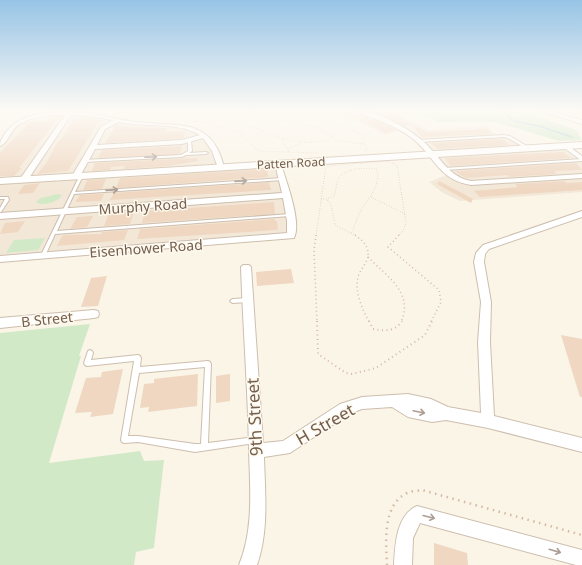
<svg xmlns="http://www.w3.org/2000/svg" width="582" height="565" font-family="'Noto Sans',sans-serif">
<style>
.residential{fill:#f3e8d7}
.green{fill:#d2e9c7}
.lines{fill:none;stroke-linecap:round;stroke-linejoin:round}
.stream{stroke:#a4cad6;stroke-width:1.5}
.building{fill:#efd7c1}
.lane-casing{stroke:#cdbeae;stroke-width:2}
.street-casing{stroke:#cdbeae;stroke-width:2}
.secondary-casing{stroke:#d0bfac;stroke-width:2}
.path-far3{stroke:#d5baa4;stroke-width:1;stroke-dasharray:0.5 2;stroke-linecap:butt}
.path-far2{stroke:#d5baa4;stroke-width:1.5;stroke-dasharray:1 3;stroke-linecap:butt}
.path-far1{stroke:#d5baa4;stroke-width:2;stroke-dasharray:1 3.5;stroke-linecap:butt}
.path{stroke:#d5baa4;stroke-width:2.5;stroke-dasharray:1.5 4.5;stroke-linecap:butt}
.lane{fill:#fff;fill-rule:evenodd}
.street{fill:#fff;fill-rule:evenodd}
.secondary{fill:#fff;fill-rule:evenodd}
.oneway{stroke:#ac9e94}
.labels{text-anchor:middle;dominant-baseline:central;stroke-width:3;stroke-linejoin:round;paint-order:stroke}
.far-street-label{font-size:12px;fill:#745e4d;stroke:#fef9ee}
.street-label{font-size:14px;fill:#745e4d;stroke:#fef9ee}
.near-street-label{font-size:17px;fill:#745e4d;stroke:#fef9ee}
</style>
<rect width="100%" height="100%" fill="#fbf5e8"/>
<g class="residential">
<polygon points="323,111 389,111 429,130 486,126 499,137 507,137 529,151 564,149 582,163 582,192 460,201 443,193 429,182 452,173 430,148 416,136 404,129 385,135 356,121"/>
<polygon points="77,114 96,116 126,125 171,126 192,131 209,142 217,162 216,169 276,167 278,168 288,231 285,234 0,257 0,147 8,140 13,129 23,123 50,116"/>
</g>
<g class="green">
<polygon points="413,111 523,111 576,130 582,140 559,141 495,122 439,122"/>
<path d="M58 194 62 195C59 202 42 207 36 202L41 198Z"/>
<polygon points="45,238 38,250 6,253 14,240"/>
<polygon points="90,324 79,356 81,356 49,463 140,451 144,461 164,460 154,548 136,552 134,565 0,565 0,333"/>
</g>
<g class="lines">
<polyline class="stream" points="503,111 514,121 539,126 572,137"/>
</g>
<g class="building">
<polygon points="378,111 389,113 404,120 427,132 488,129 493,134 422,137 411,124 404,126 375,112"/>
<polygon points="50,117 59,117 19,168 22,168 14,176 0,176 0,153 31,121 47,121"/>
<polygon points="365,117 380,122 396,130 386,133 359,120"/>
<polygon points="75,118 104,120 97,124 68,171 37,174 47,162 56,145 69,129 67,129"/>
<polygon points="116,125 126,127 167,128 165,132 185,131 184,138 105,143"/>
<polygon points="498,139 504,140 510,145 438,149 431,143"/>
<polygon points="182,146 180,154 98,158 102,150"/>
<polygon points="563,152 571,158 451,166 445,158"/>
<polygon points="197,158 198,161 168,166 124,169 125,166 111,167 110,170 92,171 95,163"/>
<polygon points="576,163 582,170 554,171 557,174 509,177 508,175 467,178 460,175 455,171"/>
<polygon points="267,169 268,177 116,188 120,178"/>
<polygon points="106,179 102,189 83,190 87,180"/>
<polygon points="439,181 473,199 471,203 437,184"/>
<polygon points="564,181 567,183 582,182 582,190 480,197 474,191 518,187 515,184"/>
<polygon points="269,182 271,190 110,200 114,193"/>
<polygon points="40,183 33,193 18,194 24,185"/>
<polygon points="99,194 104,194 101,201 75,202 80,195"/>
<polygon points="274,202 275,214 142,223 145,211"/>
<polygon points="134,212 130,224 104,226 109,213"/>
<polygon points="93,216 87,227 70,229 77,217"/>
<polygon points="275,219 275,221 277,221 278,230 137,239 140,229"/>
<polygon points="25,221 18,232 0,234 5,223"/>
<polygon points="128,230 124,240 57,246 62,236 66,235 101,234 102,232"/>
<polygon points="291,269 294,283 257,286 256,272"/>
<polygon points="107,276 98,306 81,307 91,278"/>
<polygon points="561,335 582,339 582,397 580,397"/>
<polygon points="123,369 113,414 90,417 92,412 75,413 86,378 101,377 102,372"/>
<polygon points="198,374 197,406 148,412 149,407 140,408 144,384 154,383 154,379"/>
<polygon points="230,374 230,401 216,403 216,376"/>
<polygon points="434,543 467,553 468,565 434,565"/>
</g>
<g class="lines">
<g class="lane-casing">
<g id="lane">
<polygon points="504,135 510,136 530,148 527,149 508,138 504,137 418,142 416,141 418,140"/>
<polygon points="188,140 191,141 192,151 189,153 206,152 208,153 206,154 186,155 182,157 84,162 82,161 84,160 181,155 188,151"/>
<polygon points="582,159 582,161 444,170 442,169 444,168"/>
<polygon points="80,175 83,176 75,192 282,178 284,179 282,180 74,194 57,231 290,214 292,215 290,216 55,234 45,256 41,256 41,255"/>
<polygon points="0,197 8,197 9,200 1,212 0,212 0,208 5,199 0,199"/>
<polygon points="248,298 250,299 251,300 250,301 248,302 233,303 231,302 230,301 231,300 233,299"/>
<path d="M90 350 92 351 93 353 91 360 138 355 140 356 141 358 140 367 208 361 210 362 211 364 208 443 255 437 257 438 258 440 257 442 255 443 195 452 138 442 124 443 122 442 121 440 134 361 87 366 85 365 84 363 88 351ZM205 367 201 444H195L138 436H128L139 373Z"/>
</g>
</g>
<g class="street-casing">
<g id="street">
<path d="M69 111C92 112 113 119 136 122 176 127 212 116 224 167L218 168 212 151 203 138 182 144 95 149 79 178H73L72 176 101 127 113 120 96 117 71 115 27 181H21L20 179 65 115C50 115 24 117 14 129 9 135 7 143 0 146 0 141 2 139 4 135 17 114 46 112 69 111ZM119 122C145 128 176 121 200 135L182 140 97 145 105 129Z"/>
<path d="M356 111C376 109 413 131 427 145 441 159 450 177 471 181L582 174V178L471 185C438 180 435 156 412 138 401 130 389 124 376 119 370 117 362 115 356 111Z"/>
<polygon points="541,111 549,111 582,120 582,124"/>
<polygon points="563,145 567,145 582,156 582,161 563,147"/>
<path d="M278 162 281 164C286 181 302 222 294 238L0 262V256L287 233V221L283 198 0 219V213L282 193 275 164Z"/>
<path d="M582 211V217L489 249 485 254 484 262 491 302 490 342 494 416 582 438V452L488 428 446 420 432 422 408 417 392 407 362 409 349 414 290 453 264 457C265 493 269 531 257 565H239C254 529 250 488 249 450 248 389 243 328 241 267L243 265H249L251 267 263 443 283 441 340 404 362 397 408 394 431 399 448 407 481 413 478 342 481 302 474 262 476 253 483 245Z"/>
<polygon points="94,310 98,311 99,314 98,317 94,318 0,328 0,318"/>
<path d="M417 506 582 550V565H576L420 523 413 538 412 565H394C395 546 396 515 417 506Z"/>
</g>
</g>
<g class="secondary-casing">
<polygon id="secondary" points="582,142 582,148 0,184 0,178"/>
</g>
<g class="path-far3">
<polyline points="118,111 132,113 147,111"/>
<polyline points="151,111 182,114 186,120 207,123 239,132 258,151 317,153"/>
<path d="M180 111 182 114C200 114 217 115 234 120 271 132 287 148 329 140L331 137"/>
<polyline points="254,111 274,119 316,127 339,141 364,144"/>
<polyline points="278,111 294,116 310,117 357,132 361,135 367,150 365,151"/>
<polyline points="259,113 271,111"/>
<polyline points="218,115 231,114"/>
<polyline points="228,118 236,111"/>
<polyline points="282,140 289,152"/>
<polyline points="288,149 301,143"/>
<polyline points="371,197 405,214"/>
<path d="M321 199H327L334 196C336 191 336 185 338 180 343 167 366 168 377 169 381 187 368 198 360 212 356 219 355 227 351 233"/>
<polyline points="327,200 331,204 335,225 356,236"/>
<polyline points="316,236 326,166 386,161 397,165 406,223 403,231 398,236"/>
</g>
<g class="path-far2">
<polyline points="316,235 314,250 317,322"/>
<path d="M355 235C363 241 369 246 368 257"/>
<polyline points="399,235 388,247 439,290 441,302 431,322"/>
<path d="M368 257C387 277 414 292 401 322"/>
<path d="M368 257C366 264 360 270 358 277 354 292 363 310 369 322"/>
</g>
<g class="path-far1">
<polyline points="317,321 318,354 346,373 352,374 376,368 425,335 432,321"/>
<path d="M369 321 373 329C384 331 395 332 402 321"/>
</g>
<path class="path" d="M387 565C386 543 382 505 407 493 411 491 417 491 422 490L582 535"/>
<use href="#lane" class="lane"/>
<use href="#street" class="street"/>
<use href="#secondary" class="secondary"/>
</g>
<defs><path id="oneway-shaft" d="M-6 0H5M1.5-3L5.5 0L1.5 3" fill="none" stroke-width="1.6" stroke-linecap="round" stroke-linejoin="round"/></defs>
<g class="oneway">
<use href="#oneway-shaft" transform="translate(151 157) rotate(-3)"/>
<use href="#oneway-shaft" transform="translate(241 181) rotate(-4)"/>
<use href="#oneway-shaft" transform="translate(112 190) rotate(-4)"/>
<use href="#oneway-shaft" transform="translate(419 412) rotate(12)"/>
<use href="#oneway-shaft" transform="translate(429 517) rotate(14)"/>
<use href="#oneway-shaft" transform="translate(555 551) rotate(16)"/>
</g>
<linearGradient id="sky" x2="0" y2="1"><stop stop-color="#97c4e6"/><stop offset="0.58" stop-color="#fdfaf5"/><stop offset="1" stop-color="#fdfaf5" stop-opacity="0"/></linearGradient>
<rect width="582" height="190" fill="url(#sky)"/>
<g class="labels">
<g class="far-street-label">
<text transform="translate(291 163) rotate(-3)">Patten Road</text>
</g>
<g class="street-label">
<text transform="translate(143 206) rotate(-4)">Murphy Road</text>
<text transform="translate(146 248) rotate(-4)">Eisenhower Road</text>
<text transform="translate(47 319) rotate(-6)">B Street</text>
</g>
<g class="near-street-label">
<text transform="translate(254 417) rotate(-93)">9th Street</text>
<text transform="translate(325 424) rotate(-30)">H Street</text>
</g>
</g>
</svg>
